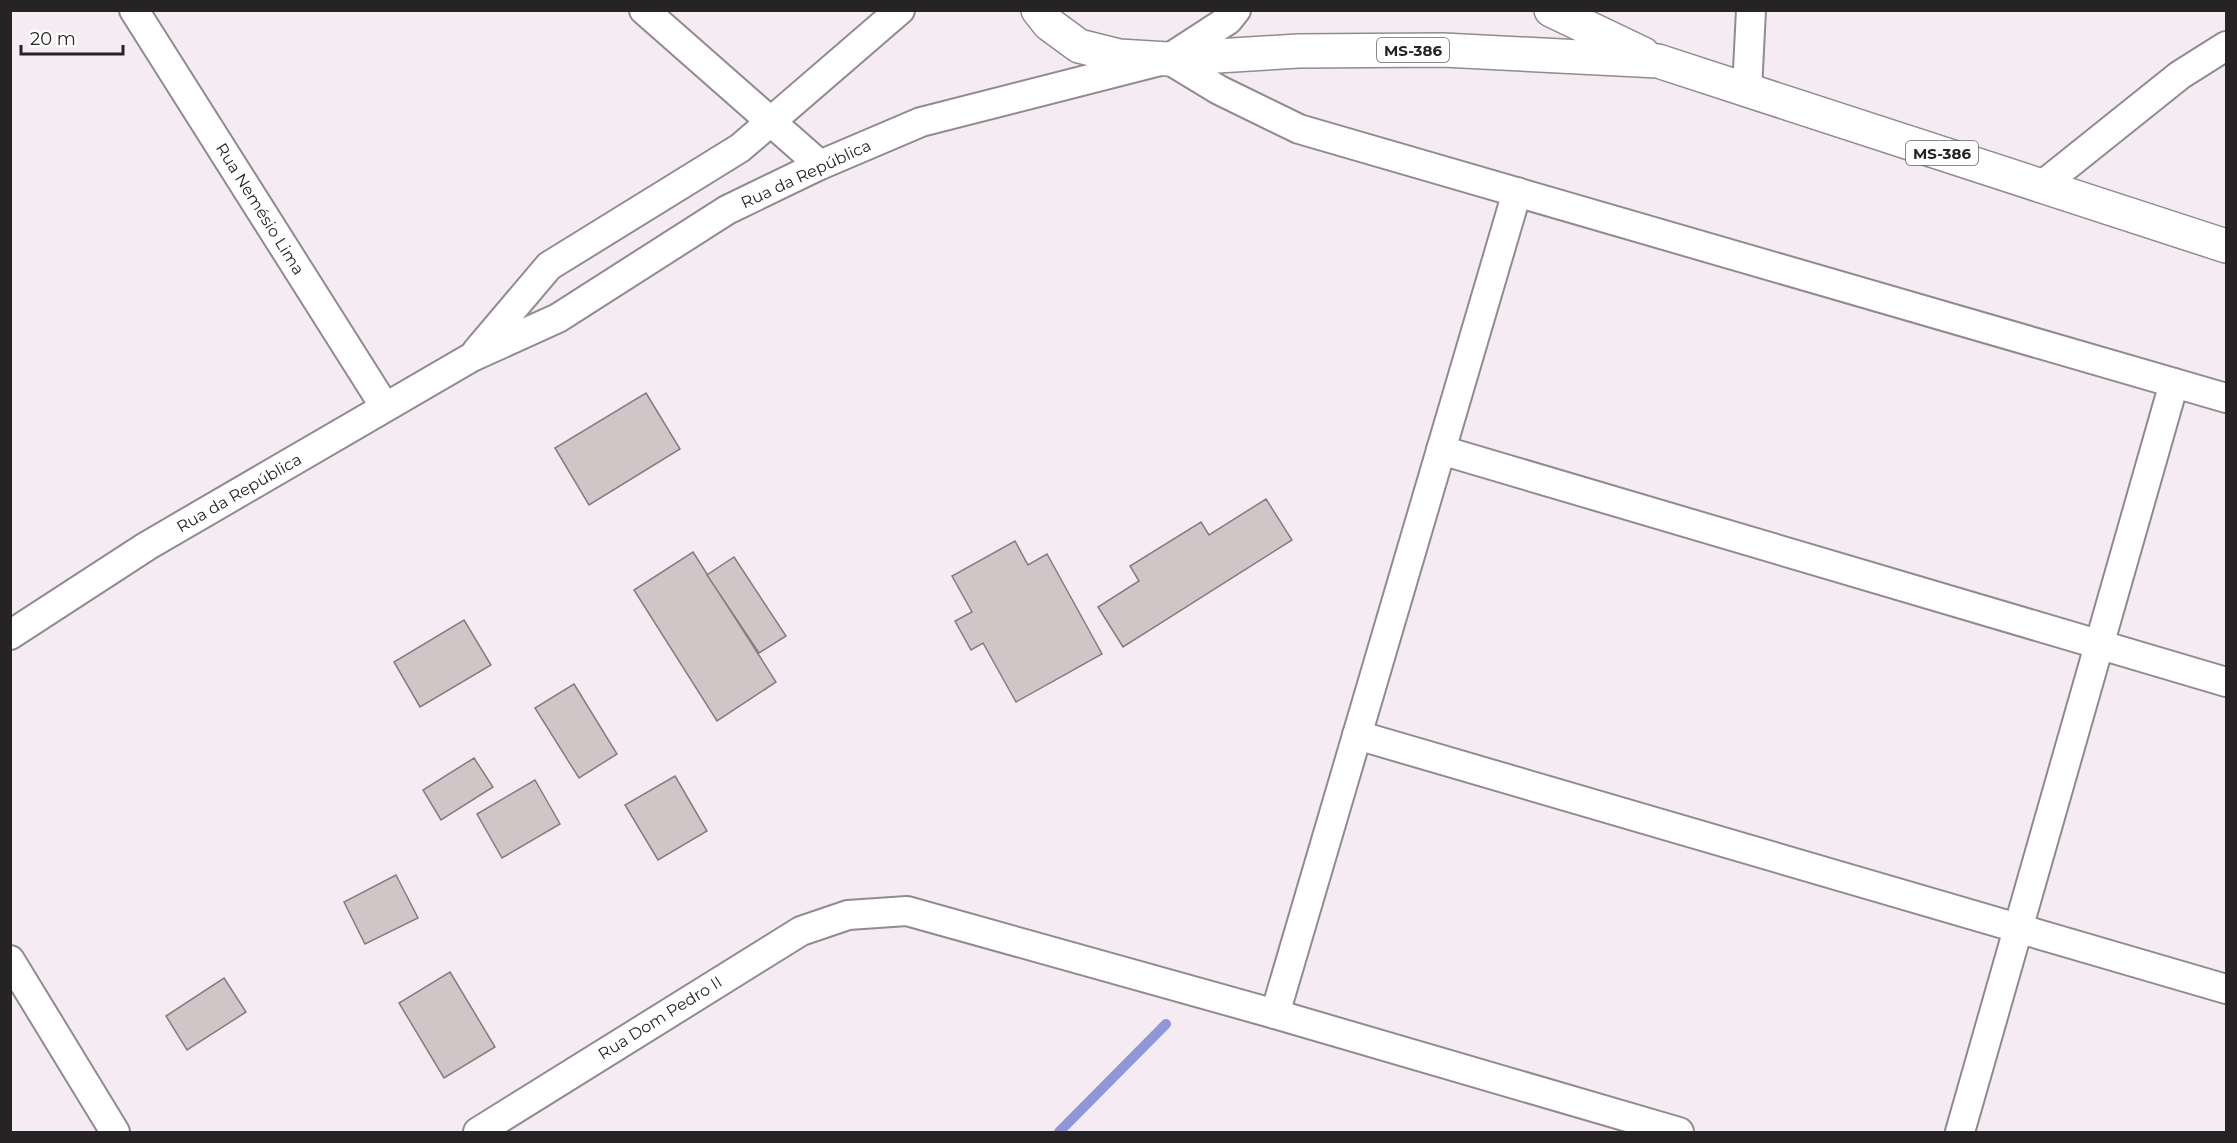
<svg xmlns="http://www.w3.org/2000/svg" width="2237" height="1143" font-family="Montserrat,sans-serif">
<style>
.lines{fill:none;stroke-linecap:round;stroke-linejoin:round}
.stream{stroke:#8f96d9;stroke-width:10}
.building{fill:#d2c5c8;stroke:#877b7e;stroke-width:1.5}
.street-casing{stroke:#938990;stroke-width:32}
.primary-casing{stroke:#938990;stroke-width:36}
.street{stroke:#fff;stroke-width:28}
.primary{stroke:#fff;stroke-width:33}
.labels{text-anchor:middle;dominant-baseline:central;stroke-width:6;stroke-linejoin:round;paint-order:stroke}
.shield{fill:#fff;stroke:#676566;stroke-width:1.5}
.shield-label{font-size:15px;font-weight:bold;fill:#262325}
.street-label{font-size:16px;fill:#262325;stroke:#fff}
</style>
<rect width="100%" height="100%" fill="#f5ebf2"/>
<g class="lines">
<polyline class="stream" points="1059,1132 1166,1024"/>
</g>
<g class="building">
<polygon points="646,393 680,449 589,505 555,448"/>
<polygon points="1266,499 1292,540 1123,647 1098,607 1139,581 1130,566 1201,522 1209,535"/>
<polygon points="1015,541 1028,565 1047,554 1102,654 1016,702 983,643 971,650 955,621 972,612 952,576"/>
<polygon points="693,552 776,682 717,721 634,590"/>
<polygon points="734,557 786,636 759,653 707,575"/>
<polygon points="464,620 491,665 420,707 394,662"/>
<polygon points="574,684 617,754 579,778 535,708"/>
<polygon points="474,758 493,787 441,820 423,790"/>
<polygon points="675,776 707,831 658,860 625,805"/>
<polygon points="535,780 560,824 502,858 477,814"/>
<polygon points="396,875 418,918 365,944 344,902"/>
<polygon points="450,972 495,1047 444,1078 399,1003"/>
<polygon points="224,978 246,1012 187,1050 166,1016"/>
</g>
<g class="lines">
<g class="street-casing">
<g id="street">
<polyline points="134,10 385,407"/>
<polyline points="644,10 820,165"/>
<polyline points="1168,59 1219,90 1299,129 2226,398"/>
<polyline points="1747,90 1751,10"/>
<polyline points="2040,187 2180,75 2226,46"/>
<polyline points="477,351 549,266 740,148 900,10"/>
<polyline points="1441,450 2226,682"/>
<polyline points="10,635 147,546 472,357 558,318 727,210 820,165 921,122 1168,59 1228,20 1236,10"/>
<polyline points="1357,735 2226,989"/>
<polyline points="10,960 115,1132"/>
<polyline points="1275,1014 1517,192"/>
<polyline points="478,1132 801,931 848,915 907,911 1275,1014 1679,1132"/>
<polyline points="1960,1132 2174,383"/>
</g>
</g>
<g class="primary-casing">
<g id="primary">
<polyline points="1038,10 1049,24 1079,46 1119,56 1168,59 1298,51 1443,50 1658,61 2226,246"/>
<polyline points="1551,10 1643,54"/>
</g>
</g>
<use href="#street" class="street"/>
<use href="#primary" class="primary"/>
</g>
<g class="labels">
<g class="shield">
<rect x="1377" y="38" width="72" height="24" rx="4.5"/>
<rect x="1906" y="141" width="72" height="24" rx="4.5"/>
</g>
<g class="shield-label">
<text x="1413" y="50">MS-386</text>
<text x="1942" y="153">MS-386</text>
</g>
<g class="street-label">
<text transform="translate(806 174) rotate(-25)">Rua da República</text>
<text transform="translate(260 209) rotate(58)">Rua Nemésio Lima</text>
<text transform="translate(239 493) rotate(-30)">Rua da República</text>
<text transform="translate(660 1018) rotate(-32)">Rua Dom Pedro II</text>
</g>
</g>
<rect width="2237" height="1143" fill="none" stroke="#262325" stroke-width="24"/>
<path d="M21 45v9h102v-9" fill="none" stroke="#262325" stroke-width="3"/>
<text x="30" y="45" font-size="18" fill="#262325" stroke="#ffffff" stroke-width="4.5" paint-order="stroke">20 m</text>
</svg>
